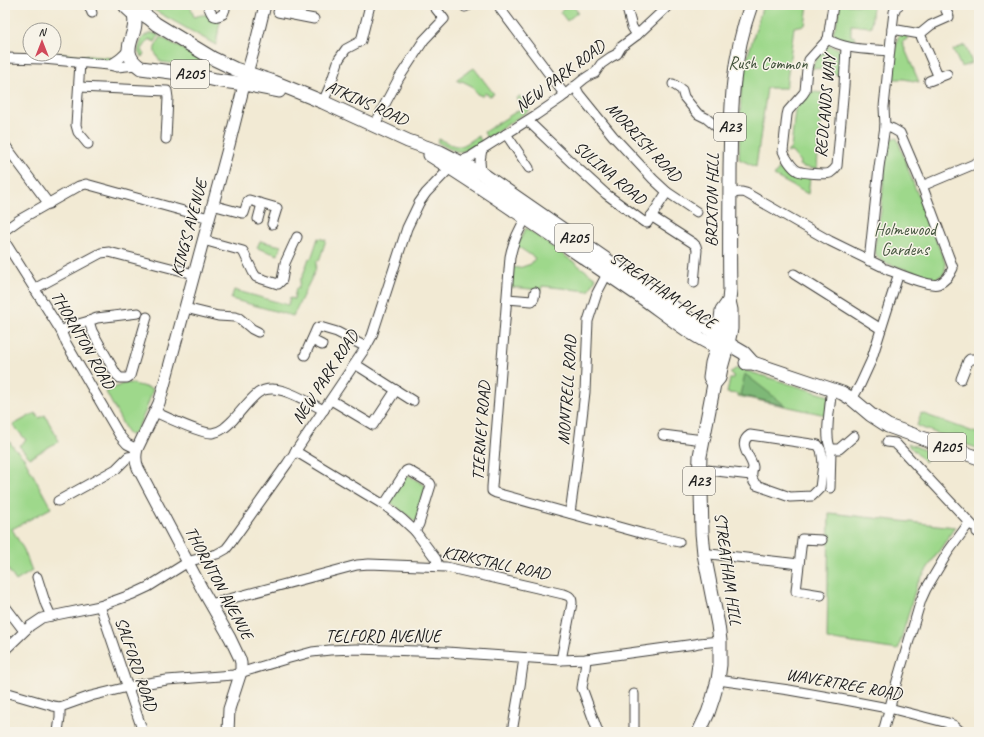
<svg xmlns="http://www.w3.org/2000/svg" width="984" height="737" font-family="Caveat,sans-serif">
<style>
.green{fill:#9ed88b;stroke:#5d7a54}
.forest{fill:#7eb877;stroke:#4d6a4a}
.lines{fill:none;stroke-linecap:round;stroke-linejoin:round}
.minor-casing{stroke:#3c3b38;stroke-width:11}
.major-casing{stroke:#3c3b38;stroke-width:13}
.highway-casing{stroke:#3c3b38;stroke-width:15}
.minor{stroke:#fff;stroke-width:9}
.major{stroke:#fff;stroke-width:11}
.highway{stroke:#fff;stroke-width:13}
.labels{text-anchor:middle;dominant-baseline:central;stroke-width:3;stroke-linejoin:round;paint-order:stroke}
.shield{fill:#f7f3e8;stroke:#5e5c59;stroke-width:1}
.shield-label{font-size:16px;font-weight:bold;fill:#1c1c1c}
.park-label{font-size:17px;fill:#43543d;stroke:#f7f3e8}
.street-label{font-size:17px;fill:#1c1c1c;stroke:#f7f3e8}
</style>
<rect width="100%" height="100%" fill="#f7f3e8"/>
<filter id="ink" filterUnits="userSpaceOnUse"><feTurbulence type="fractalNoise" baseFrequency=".025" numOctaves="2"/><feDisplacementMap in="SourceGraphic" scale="8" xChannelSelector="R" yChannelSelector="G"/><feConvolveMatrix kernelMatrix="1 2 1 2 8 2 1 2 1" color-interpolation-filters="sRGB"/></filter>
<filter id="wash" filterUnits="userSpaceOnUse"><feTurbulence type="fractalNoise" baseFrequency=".012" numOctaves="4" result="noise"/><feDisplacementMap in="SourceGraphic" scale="16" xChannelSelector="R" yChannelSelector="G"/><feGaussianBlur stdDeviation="0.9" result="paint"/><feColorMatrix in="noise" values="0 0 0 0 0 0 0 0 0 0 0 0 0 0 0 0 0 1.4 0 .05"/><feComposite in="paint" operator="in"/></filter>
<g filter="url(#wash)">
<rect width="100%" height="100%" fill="#f2ead4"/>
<g class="green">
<path d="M145 5H190L194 17C208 13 208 14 220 21L216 45Z"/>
<polygon points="568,5 572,5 578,12 567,21 560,12"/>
<polygon points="763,5 808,5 805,25 794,27 786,88 767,88 756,167 739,159 741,91 748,55"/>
<path d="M840 5H873L871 27 851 25V36L855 37V44C845 42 838 41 833 32L836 25Z"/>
<path d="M152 33 159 35 155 42 149 39 141 51 144 53 142 57 138 51C141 41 141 35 152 33Z"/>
<polygon points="901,34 909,38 902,42 919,82 904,79 890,79 898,37"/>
<path d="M161 37 203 60 209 64V66L207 68 161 62C152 49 153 50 161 37Z"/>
<polygon points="828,45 839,49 842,55 840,76 826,70 812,68 816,59"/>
<polygon points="965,45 972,63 961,67 953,50"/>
<polygon points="54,53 112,58 113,61 46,56 46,54 54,54"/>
<path d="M474 68 494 94 490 96 485 93 482 96 477 94 472 86 462 81 460 82 456 80C462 75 468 72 474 68Z"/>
<polygon points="808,91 822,93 817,169 803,167 799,165 800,162 792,152 787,152 791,148 795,110"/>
<polygon points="520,96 530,110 487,138 484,132 522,108 517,98"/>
<path d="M478 136 482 142C461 154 459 155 437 142L439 139C460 149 459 149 478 136Z"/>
<polygon points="892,138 897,138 914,185 946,265 944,274 936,279 883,262 877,257 875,251 875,244 881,211 887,142 889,140"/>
<polygon points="784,162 794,174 810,178 808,194 774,176"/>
<polygon points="526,228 596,278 589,291 542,286 541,290 510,287 512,267 519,268 531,264 535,258 517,246"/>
<polygon points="318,238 326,240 319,261 317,260 315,271 293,316 231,299 234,290 288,305 290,298 294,299 296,288 298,289 301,278 302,278 309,258 311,259"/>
<polygon points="260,241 281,246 278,255 257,248"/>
<polygon points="737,368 829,396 826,415 738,396 738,394 727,393 730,379 733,378 733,375 731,374 731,372"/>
<path d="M130 383 153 389 146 410 136 432C134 434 131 436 128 434L106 392 122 384Z"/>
<polygon points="35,413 39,418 45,415 59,441 30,458 19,446 26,440 13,425"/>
<polygon points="921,413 979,434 979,449 917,426"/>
<polygon points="5,436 14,448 24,458 51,508 12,529 24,550 32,571 16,581 9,571 5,563"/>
<polygon points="908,443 931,453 925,462 909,446"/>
<polygon points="408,475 426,486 417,523 389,501"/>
<polygon points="829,513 955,527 917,584 898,650 827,639"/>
</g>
<polygon class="forest" points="745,374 786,406 740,395"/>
</g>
<g filter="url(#ink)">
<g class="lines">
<g class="minor-casing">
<g id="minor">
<polyline points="89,5 92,13"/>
<path d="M208 5C211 14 213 20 223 14L225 9 223 5"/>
<polyline points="499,5 501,10 565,95"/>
<polyline points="626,5 632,27 637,35"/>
<polyline points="465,7 470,5"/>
<polyline points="278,12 314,19"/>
<polyline points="892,29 920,34 937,73 938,78"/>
<polyline points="920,34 931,25 949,17 945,8"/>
<path d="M828 39 809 60 807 69 805 91 803 94 788 111 787 115 783 151C785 157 792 168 798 171 803 173 825 175 830 173 833 171 835 169 837 166L844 86 846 47"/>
<path d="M828 39C844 50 870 49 889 51"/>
<polyline points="828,39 833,5"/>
<polyline points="5,58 43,59 109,65 117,67 136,65"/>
<polyline points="80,63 76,125 78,132 88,144"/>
<path d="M109 65C118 61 123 57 129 49"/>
<polyline points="929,81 947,74"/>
<polyline points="673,84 682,90 684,97 698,114 706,118 718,128 730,128"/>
<polyline points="575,86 579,94 613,136 653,179 667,192 697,212"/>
<polyline points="79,87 167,91 168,98 166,139"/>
<polyline points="323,102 330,86 339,59 346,49 361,41 370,5"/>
<polyline points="528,121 572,163 606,194 644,222 647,223 667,192"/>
<polyline points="375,125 385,104 399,78 424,40 444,19 433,5"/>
<path d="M885 126 893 129 900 133 920 180 953 268C950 275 946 281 938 284 928 287 897 273 886 269"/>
<polyline points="506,134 529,168"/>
<polyline points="5,145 49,204"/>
<polyline points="481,173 480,161 482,149"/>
<polyline points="922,186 979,162"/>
<polyline points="730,193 742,192 746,193 830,241 881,266"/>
<polyline points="212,205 242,213 244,213 248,201 249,200 277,208 272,224"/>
<path d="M529 213C520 227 513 241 510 257L492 487V491L496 493 644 534 679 542"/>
<polyline points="651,216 693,243 696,246 697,250 694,283"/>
<polyline points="258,219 262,204"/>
<polyline points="5,230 19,220 79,186 86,184 209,218"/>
<polyline points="203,240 243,251 253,272 256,277 278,284 282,280 285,263 297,237"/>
<polyline points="5,242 61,331 66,343 120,436 127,444 137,449"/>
<polyline points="869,261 879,167 885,126 884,107 892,29 894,12 896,7 899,5"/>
<polyline points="794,274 881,329"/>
<polyline points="34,289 101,253 109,252 194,274"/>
<polyline points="507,299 532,301 534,298 535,292"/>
<polyline points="185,308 218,316 235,317 239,318 252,329 258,332"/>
<polyline points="138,313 97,318 89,321 92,331 116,374 120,378 127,378 130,376 147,317"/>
<polyline points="61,331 71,326 89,321"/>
<polyline points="312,340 322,345"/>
<polyline points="305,355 317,328 320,327 337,332 366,347"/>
<polyline points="355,364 413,401"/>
<polyline points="961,379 968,361 970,359 976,359"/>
<polyline points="852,399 860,385 871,361 897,279"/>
<polyline points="331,400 373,425 396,390"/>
<path d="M155 412C166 417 201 434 212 433 221 432 227 426 233 420 241 411 249 400 258 393 277 380 306 402 324 410"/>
<polyline points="663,435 703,440"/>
<path d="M750 435 818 445 821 450 822 455 823 464 820 488 812 496 790 497 756 485C753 481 751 478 752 473 752 471 753 469 753 467 752 458 736 444 750 435Z"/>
<polyline points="887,442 895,443 898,446 973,526"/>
<polyline points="831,449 839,449 854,436"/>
<polyline points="295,451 384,505 406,471 408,470 430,483 431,485 419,524 415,531 402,519 384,505"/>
<polyline points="699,469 751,475"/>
<path d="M830 488 831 449C824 438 830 409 831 395L833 389"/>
<polyline points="58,501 116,469 128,457 135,456"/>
<polyline points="570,513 576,469 585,392 588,321 597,293 607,274"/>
<polyline points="415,531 436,559 438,566"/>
<polyline points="977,532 979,533"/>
<polyline points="704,554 710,554 799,564"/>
<polyline points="37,577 46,605 51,616"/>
<polyline points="821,595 796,591 802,539 822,540"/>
<path d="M211 605 214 603 357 565 369 564 446 567 563 594C568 595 572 597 572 603L561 660"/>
<polyline points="5,606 24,631"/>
<polyline points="100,606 143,732"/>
<polyline points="5,650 30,626 42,618 51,616 100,606 133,594 148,587 188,562 194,560 217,554 226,549 230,544 287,464 366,347 372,336 407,228 419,203 426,193 450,168 458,162 471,157 473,155 536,115 561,98 584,79 590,75 595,73 601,64 611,57 617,54 621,47 637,35 669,5"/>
<polyline points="586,659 585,669 582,688 598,732"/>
<polyline points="718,680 789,690 840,699 893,709 948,723 953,725 961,732"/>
<polyline points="5,692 53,706 60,707 63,706 91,696 136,685 167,680 233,675 286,659 312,652 330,650 356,649 447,652 561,660 586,659 695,644 699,643 720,641"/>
<polyline points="634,694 634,732"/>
<polyline points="58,732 60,717 60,707"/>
<polyline points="512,732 520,686 524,658"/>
<polyline points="883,732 897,681 921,600 926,589 948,552 969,523"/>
</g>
</g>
<g class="major-casing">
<path id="major" d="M228 732 229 709 241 672V663L240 659 230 638 202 589 138 468C135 461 135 456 137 449L159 403 162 393 229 145 247 73 256 42 265 5"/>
</g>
<g class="highway-casing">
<g id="highway">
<path d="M125 5C136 10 147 15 156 24L212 58 235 69 274 82 323 102 408 141 440 152 481 173 653 292 691 320 707 327 732 346 744 353 753 363"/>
<path d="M126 7C129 10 133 12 134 16 140 35 115 51 141 68L194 75 216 80 244 84 279 91"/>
<path d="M430 155C499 198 565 245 631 290 660 309 686 333 717 347"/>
<polyline points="746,363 753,363 842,393 852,399 871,415 888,426 979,458"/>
<polyline points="712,381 710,377 712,363 717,347 722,311 729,301"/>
<path d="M699 732 708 713 713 698 718 680 720 665V641L718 625 704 554 702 533 701 491 699 484 700 456 714 384 719 378 721 368 728 343 731 329V310L729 301 730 289C729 250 730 210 730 170 731 112 731 60 751 5"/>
</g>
</g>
<use href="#minor" class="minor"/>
<use href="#major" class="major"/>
<use href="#highway" class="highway"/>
</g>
</g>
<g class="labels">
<g class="shield">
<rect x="171" y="60" width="38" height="28" rx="3"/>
<rect x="714" y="113" width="32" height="28" rx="3"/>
<rect x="555" y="224" width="38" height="28" rx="3"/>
<rect x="928" y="433" width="38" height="28" rx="3"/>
<rect x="683" y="467" width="32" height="28" rx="3"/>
</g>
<g class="shield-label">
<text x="190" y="74">A205</text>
<text x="730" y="127">A23</text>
<text x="574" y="238">A205</text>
<text x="947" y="447">A205</text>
<text x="699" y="481">A23</text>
</g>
<g class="park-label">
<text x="768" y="63">Rush Common</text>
<text x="905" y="229">Holmewood<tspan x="905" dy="20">Gardens</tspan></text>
</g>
<g class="street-label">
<text transform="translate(560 76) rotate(-37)">NEW PARK ROAD</text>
<text transform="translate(367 103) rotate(24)">ATKINS ROAD</text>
<text transform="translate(825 106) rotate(-85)">REDLANDS WAY</text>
<text transform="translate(644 142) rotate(47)">MORRISH ROAD</text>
<text transform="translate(610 173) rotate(40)">SULINA ROAD</text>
<text transform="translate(712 200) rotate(-89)">BRIXTON HILL</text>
<text transform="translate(189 228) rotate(-75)">KING'S AVENUE</text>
<text transform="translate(663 290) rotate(34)">STREATHAM PLACE</text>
<text transform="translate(83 340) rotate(60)">THORNTON ROAD</text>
<text transform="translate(325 377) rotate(-57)">NEW PARK ROAD</text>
<text transform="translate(567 390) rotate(-86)">MONTRELL ROAD</text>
<text transform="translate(481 431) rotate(-86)">TIERNEY ROAD</text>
<text transform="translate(496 563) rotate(12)">KIRKSTALL ROAD</text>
<text transform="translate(728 569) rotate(82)">STREATHAM HILL</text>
<text transform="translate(219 583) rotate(62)">THORNTON AVENUE</text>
<text x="383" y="636">TELFORD AVENUE</text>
<text transform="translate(136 664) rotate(71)">SALFORD ROAD</text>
<text transform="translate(844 684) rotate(10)">WAVERTREE ROAD</text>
</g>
</g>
<rect width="984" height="737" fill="none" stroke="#f7f3e8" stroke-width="20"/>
<g transform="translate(42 42)"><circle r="19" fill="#f7f3e8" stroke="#9f9d96"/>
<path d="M0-3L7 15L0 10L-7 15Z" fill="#d1495b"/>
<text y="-6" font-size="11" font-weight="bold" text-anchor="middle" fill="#1c1c1c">N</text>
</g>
</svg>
